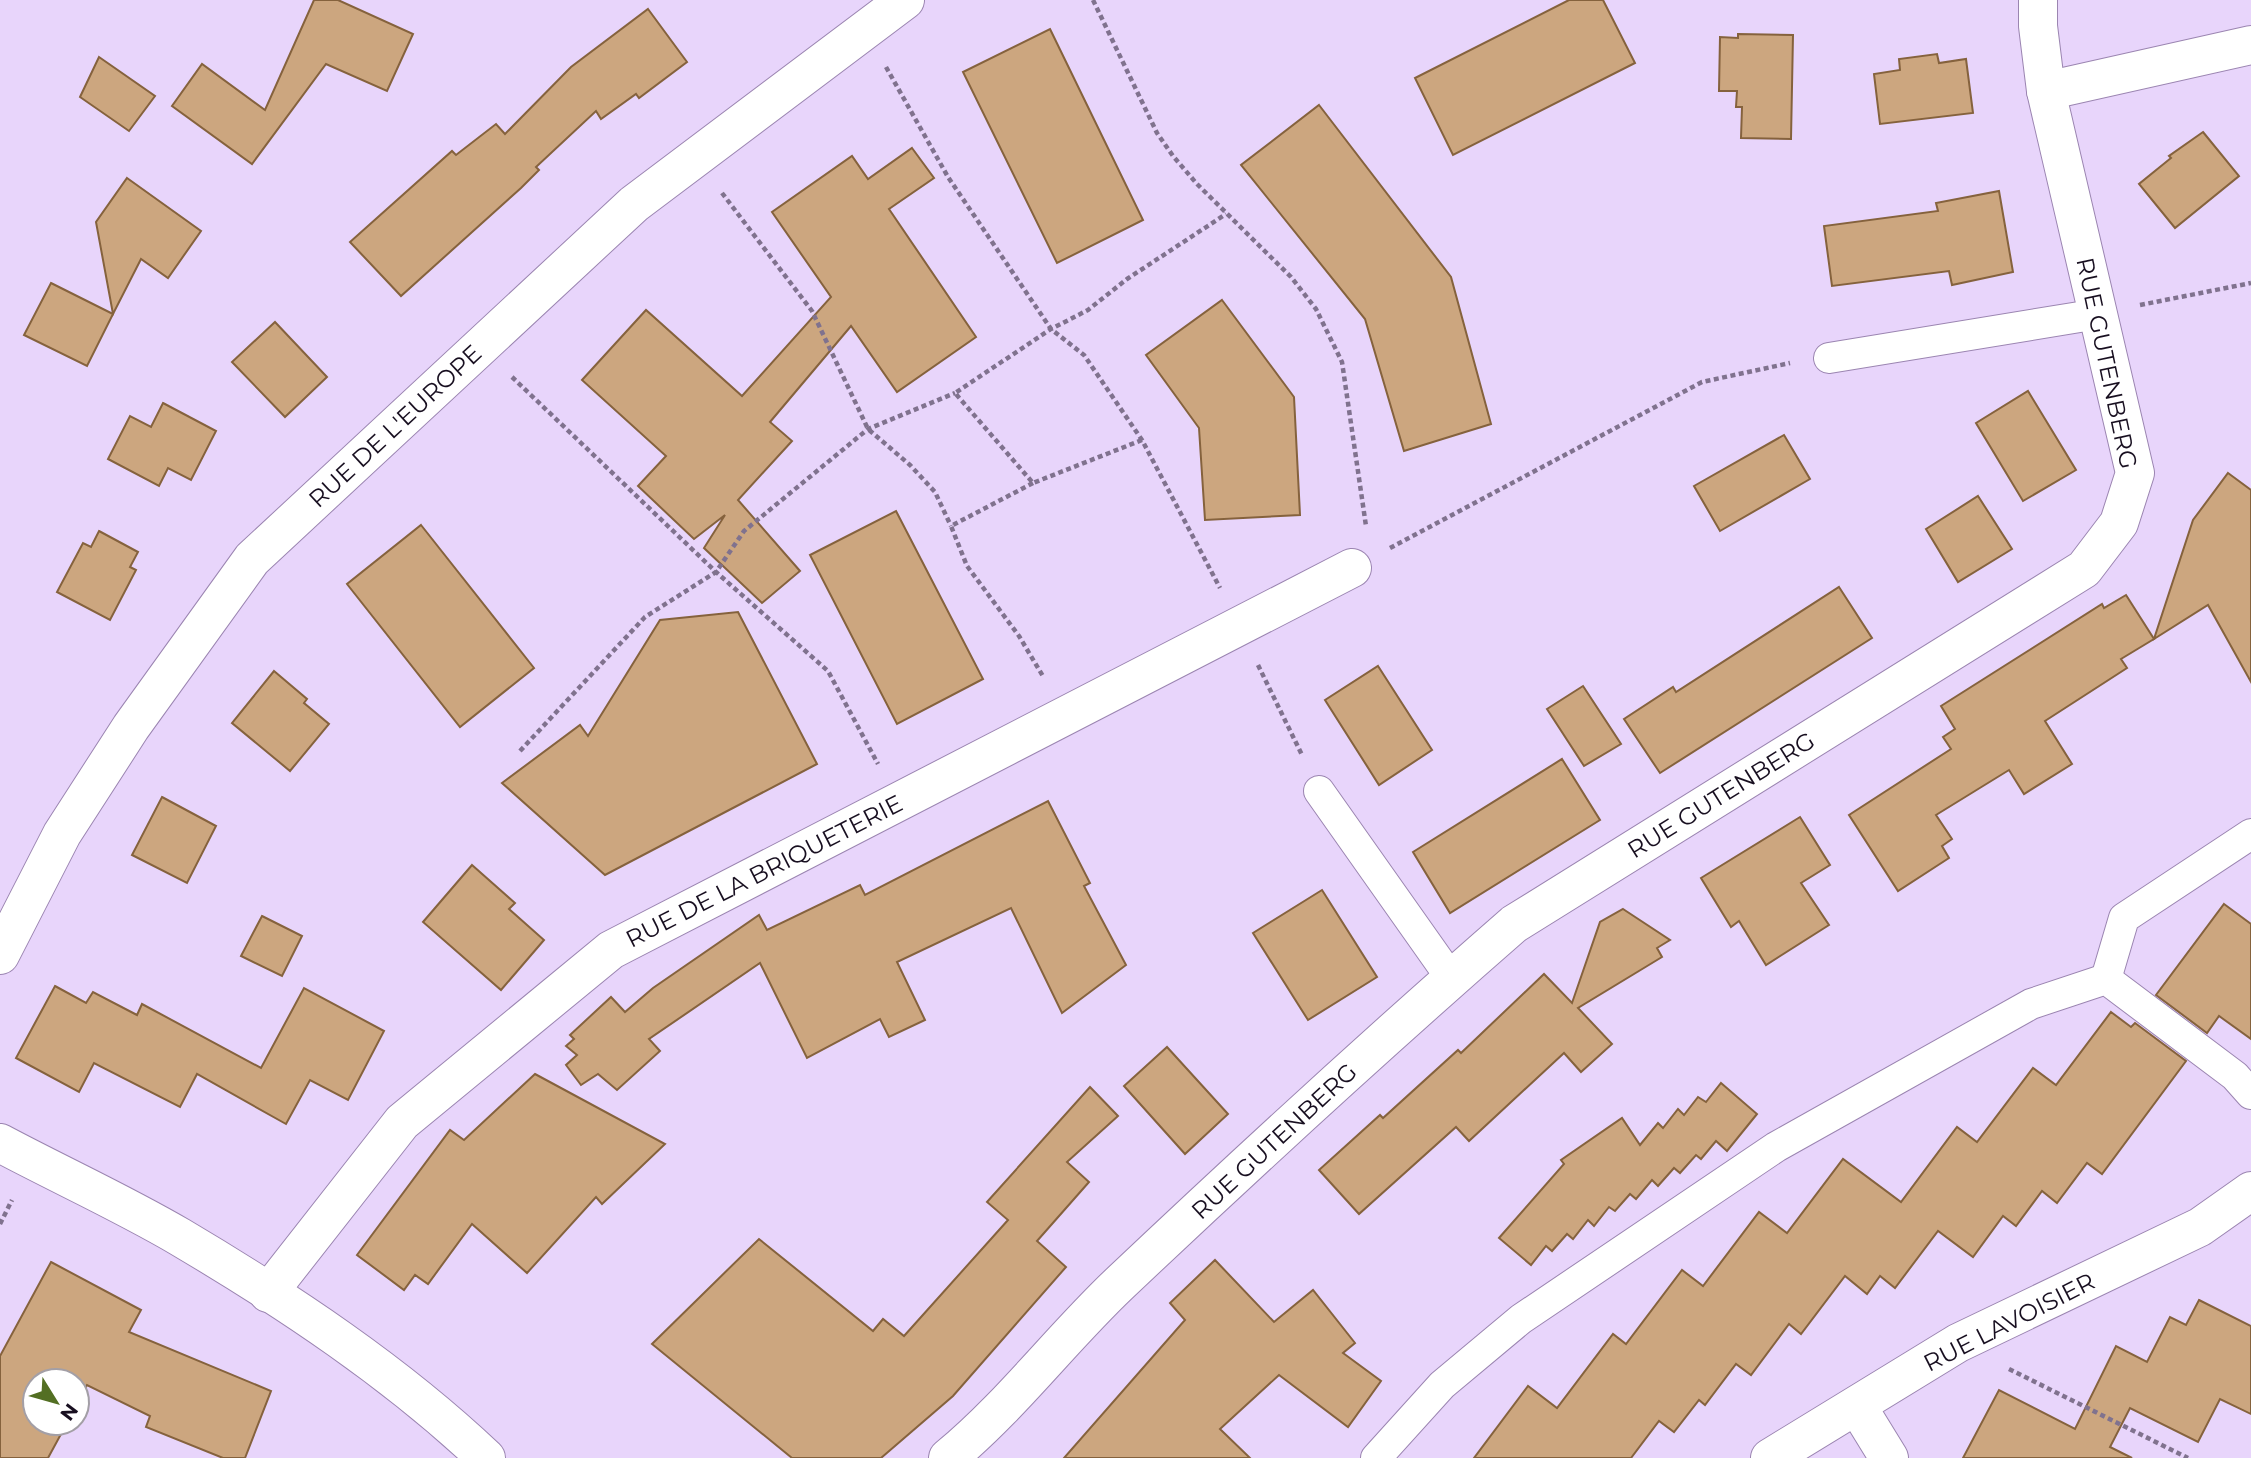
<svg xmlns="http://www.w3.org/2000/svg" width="2251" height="1458" font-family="Montserrat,sans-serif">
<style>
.building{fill:#cca67f;stroke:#85623d;stroke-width:2}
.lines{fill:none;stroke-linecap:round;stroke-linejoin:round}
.service-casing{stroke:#9b85b1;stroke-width:32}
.minor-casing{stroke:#9b85b1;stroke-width:40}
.secondary-casing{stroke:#9b85b1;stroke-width:40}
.path{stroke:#80728e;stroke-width:4.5;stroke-dasharray:5 3.5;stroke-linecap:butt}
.service{stroke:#fff;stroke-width:30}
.minor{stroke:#fff;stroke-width:38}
.secondary{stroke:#fff;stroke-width:38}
.labels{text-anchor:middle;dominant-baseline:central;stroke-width:6;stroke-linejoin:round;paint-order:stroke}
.street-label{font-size:24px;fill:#180f20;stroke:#fff}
</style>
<rect width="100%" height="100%" fill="#e8d5fb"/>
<g class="building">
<polygon points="314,0 338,0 413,34 387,91 326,64 252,164 172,106 202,64 265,110"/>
<polygon points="1569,0 1603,0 1635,63 1453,155 1415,78"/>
<polygon points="648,9 687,62 639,98 636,94 601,119 596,111 536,167 539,170 521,188 401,296 350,242 452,151 456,155 496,124 505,134 571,67"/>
<polygon points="1050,29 1143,220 1057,263 963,72"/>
<polygon points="1738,34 1793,35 1791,139 1741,138 1742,107 1736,107 1737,91 1719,91 1720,37 1738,38"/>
<polygon points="1937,54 1939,63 1966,59 1973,113 1880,124 1874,74 1900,70 1899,59"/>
<polygon points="99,57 155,96 129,131 80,97"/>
<polygon points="1319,105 1451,277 1491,424 1404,451 1365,319 1241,165"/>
<polygon points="2203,132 2239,176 2175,228 2139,184 2171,158 2169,156"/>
<polygon points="912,148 934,178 889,209 976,337 897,392 851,326 770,422 792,441 738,500 800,571 762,603 704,548 725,515 694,539 638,486 666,456 582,380 646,310 742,396 831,297 772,212 852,156 868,179"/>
<polygon points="127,178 201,231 168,278 141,259 113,314 96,222"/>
<polygon points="1999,191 2013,272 1952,285 1949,271 1832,286 1824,226 1938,211 1936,203"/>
<polygon points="51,283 113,314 87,366 24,335"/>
<polygon points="1222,300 1294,397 1300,515 1205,520 1199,428 1146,355"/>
<polygon points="275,322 327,377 285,417 232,362"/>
<polygon points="2028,391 2076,470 2023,501 1976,423"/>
<polygon points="163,403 216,431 191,480 168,468 159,486 108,459 130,416 151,427"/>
<polygon points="1784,435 1810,479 1720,531 1694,486"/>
<polygon points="2228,473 2251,490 2251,682 2208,605 2154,639 2193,520"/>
<polygon points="1978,496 2012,549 1958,582 1926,529"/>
<polygon points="896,511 983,679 897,724 810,555"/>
<polygon points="421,525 534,668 460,727 347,584"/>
<polygon points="99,531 138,552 130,567 136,570 110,620 57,592 83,543 91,547"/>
<polygon points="1839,587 1872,638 1660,773 1624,719 1673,687 1676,692"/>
<polygon points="2126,595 2154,639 2121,659 2127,668 2045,721 2072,764 2024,794 2009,770 1936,815 1952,839 1942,846 1949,858 1898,891 1849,815 1951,749 1943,737 1955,729 1941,706 2102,604 2104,608"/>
<polygon points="738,612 817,764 605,875 502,783 580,725 588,736 660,620"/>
<polygon points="1378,666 1432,750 1379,785 1325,700"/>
<polygon points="274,671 307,699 304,703 329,724 290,771 232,723"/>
<polygon points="1583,686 1621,744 1584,766 1547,709"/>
<polygon points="1562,759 1600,820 1450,913 1413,852"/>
<polygon points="162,797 216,826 187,883 132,855"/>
<polygon points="1048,801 1090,883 1084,886 1126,965 1062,1013 1011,908 897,962 925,1020 889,1037 880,1019 807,1058 760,963 649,1039 660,1051 617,1090 598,1074 581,1085 566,1065 577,1055 566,1046 574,1039 570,1035 611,997 625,1012 653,988 759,915 767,930 860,885 865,895"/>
<polygon points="1800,817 1830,865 1801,883 1829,925 1766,965 1739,921 1731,927 1701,878"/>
<polygon points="472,865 515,903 509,909 544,940 501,990 423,922"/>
<polygon points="1322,890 1377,977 1308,1020 1253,933"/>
<polygon points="2224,904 2251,924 2251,1039 2219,1016 2207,1033 2156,995"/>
<polygon points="1623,909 1670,940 1657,948 1662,957 1578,1008 1612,1044 1581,1072 1564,1053 1469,1141 1456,1127 1359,1214 1319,1170 1380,1115 1383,1118 1458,1050 1461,1053 1544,974 1572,1003 1600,922"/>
<polygon points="262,916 302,936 282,976 241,956"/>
<polygon points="55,986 86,1003 93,992 137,1015 142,1004 261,1068 304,988 384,1031 348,1100 310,1080 286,1124 197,1074 180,1107 94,1063 79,1092 16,1058"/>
<polygon points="2111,1012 2131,1027 2135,1023 2186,1061 2102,1174 2087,1163 2057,1203 2042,1191 2016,1226 2003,1216 1973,1257 1938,1231 1895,1288 1880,1276 1867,1294 1845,1276 1801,1334 1789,1324 1751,1375 1736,1364 1705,1405 1699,1400 1674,1432 1659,1421 1631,1458 1474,1458 1528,1386 1557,1408 1613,1334 1626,1344 1682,1270 1703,1286 1759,1212 1787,1233 1843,1159 1901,1202 1957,1127 1977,1142 2033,1068 2056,1085"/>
<polygon points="1167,1047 1228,1114 1185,1154 1124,1086"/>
<polygon points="535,1074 665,1144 602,1204 596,1197 527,1273 472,1224 428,1284 415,1275 404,1290 357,1255 450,1130 464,1140"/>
<polygon points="1721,1083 1757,1114 1727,1151 1716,1141 1701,1159 1696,1155 1680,1173 1674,1168 1658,1186 1652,1180 1636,1199 1630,1194 1615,1211 1609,1207 1594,1226 1588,1220 1573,1239 1567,1234 1552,1251 1546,1246 1531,1265 1499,1238 1564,1164 1561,1160 1622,1118 1640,1145 1658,1123 1663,1128 1678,1109 1684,1115 1698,1097 1706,1102"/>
<polygon points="1090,1087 1118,1116 1067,1162 1089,1182 1037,1241 1066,1267 953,1396 881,1458 792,1458 652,1344 759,1239 873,1331 883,1319 904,1336 1008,1220 987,1202"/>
<polygon points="1215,1260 1274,1322 1313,1290 1355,1343 1343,1353 1381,1381 1348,1427 1279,1375 1220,1429 1250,1458 1064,1458 1185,1320 1170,1303"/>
<polygon points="51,1262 141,1310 129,1332 271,1391 245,1458 223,1458 146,1427 150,1416 87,1385 77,1404 77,1381 35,1381 35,1423 67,1423 48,1458 0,1458 0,1356"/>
<polygon points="2199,1300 2251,1326 2251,1414 2220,1399 2198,1442 2130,1408 2110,1447 2132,1458 1963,1458 1999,1390 2075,1429 2116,1346 2147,1362 2170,1317 2186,1325"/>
</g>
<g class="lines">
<g class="service-casing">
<g id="service">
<polyline points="1829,358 2098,314"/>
<polyline points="1319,791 1451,978"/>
<polyline points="2106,979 2124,918 2251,834"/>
<polyline points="1376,1458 1442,1385 1521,1319 1776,1147 2031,1004 2106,979 2235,1076 2251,1094"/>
</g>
</g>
<g class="minor-casing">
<g id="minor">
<polyline points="2046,91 2251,45"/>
<polyline points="0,955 62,834 131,727 252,559 634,204 905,0"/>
<polyline points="268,1293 402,1122 611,950 1352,568"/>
<polyline points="1857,1406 1889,1458"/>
<path d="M948 1458C1011 1406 1060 1340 1119 1284 1248 1162 1380 1041 1514 924L2084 569 2119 523 2135 473 2046 91 2038 26V0"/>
<polyline points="1770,1458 1958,1343 2200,1227 2251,1191"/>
</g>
</g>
<g class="secondary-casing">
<path id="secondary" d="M0 1143C60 1175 122 1203 180 1237 288 1301 395 1372 486 1458"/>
</g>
<g class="path">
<polyline points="1093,0 1157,133 1173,156 1197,184 1291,277 1316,309 1342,362 1366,526"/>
<polyline points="886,67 948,177 1051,329 1084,355 1142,440 1220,588"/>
<polyline points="722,193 812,311 868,429 910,465 935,492 951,526"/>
<polyline points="2140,305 2251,283"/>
<polyline points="512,377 716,572 828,671 878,764"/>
<polyline points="1142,440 1033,483 955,393 1051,329 1088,310 1127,279 1226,214"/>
<polyline points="1033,483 951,526 967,566 1019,636 1044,678"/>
<polyline points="1390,548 1702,382 1790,363"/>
<polyline points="1258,665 1302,755"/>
<polyline points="520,751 645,617 716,572 744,531 868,429 955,393"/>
<polyline points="0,1224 12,1200"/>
<polyline points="2009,1369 2188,1458"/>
</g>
<use href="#service" class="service"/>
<use href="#minor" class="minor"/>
<use href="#secondary" class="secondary"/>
</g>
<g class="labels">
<g class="street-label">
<text transform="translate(2107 363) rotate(78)">RUE GUTENBERG</text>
<text transform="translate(395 426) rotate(-43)">RUE DE L'EUROPE</text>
<text transform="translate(1721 795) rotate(-32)">RUE GUTENBERG</text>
<text transform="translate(764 871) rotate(-27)">RUE DE LA BRIQUETERIE</text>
<text transform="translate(1274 1141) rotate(-43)">RUE GUTENBERG</text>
<text transform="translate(2009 1322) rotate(-27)">RUE LAVOISIER</text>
</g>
</g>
<g transform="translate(56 1402) rotate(127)"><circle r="33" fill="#ffffff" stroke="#a39fa6" stroke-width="2"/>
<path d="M0-5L12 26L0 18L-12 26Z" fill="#536f23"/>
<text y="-10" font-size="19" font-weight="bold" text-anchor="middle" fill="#180f20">N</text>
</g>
</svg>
